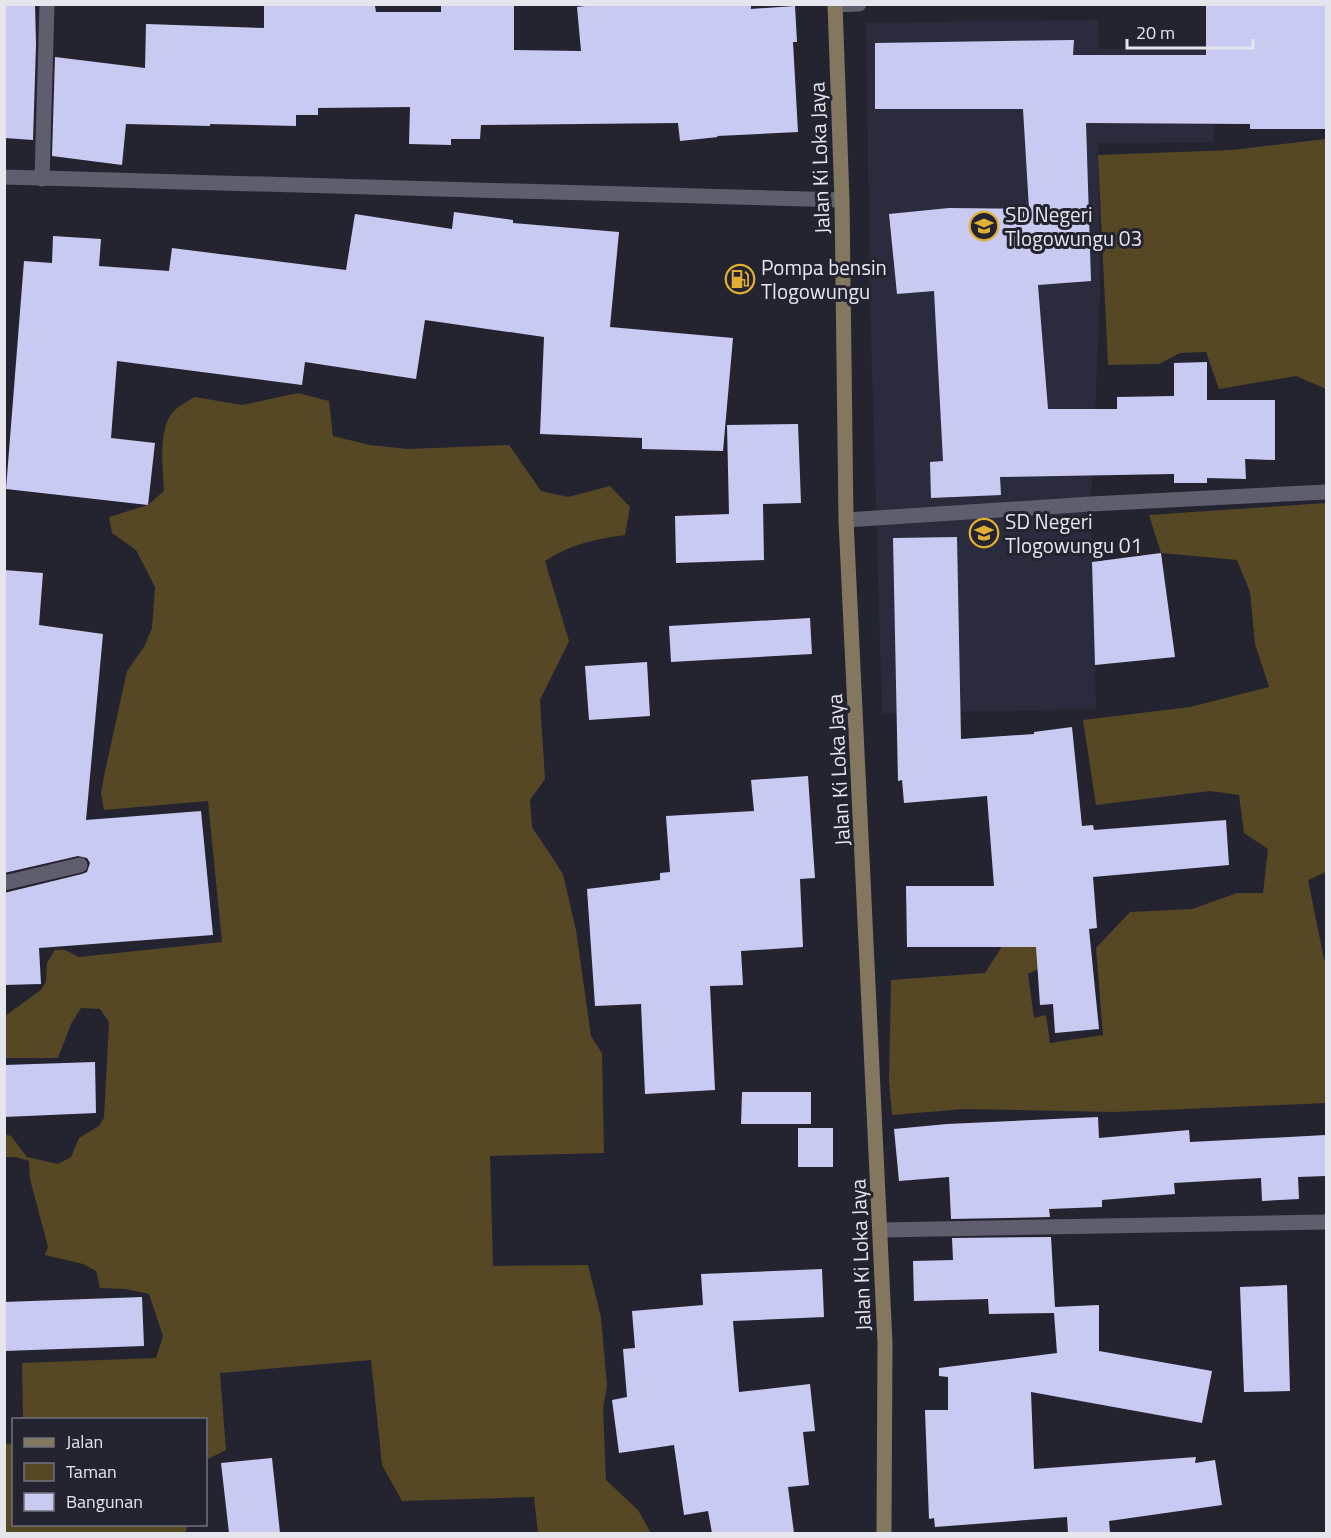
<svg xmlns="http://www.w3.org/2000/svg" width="1331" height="1538" font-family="'Titillium Web',sans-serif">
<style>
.built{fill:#2b2b3e}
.green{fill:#564725}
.building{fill:#c9caf2}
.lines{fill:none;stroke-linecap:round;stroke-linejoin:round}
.lane{stroke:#5e5e6e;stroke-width:15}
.street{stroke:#5e5e6e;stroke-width:15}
.secondary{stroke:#847760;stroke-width:15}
.labels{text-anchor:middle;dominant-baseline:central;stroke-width:6;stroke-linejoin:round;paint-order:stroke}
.street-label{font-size:21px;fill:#e5e5ee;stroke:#242431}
.poi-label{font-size:21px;fill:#e5e5ee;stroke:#242431;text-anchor:start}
</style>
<rect width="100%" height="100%" fill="#242431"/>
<polygon class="built" points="1098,20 1099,49 1213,48 1214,142 1098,143 1100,297 1091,504 1096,709 882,713 870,299 866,23"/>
<g class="green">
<polygon points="1326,139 1326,389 1296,376 1219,389 1206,352 1180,353 1159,364 1108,365 1098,155 1232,150"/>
<path d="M298 393 329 401 333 436 370 445 408 449 509 445 541 491 568 497 610 486 630 507 625 535C595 539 569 545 545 561L569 641 540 700 545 779 530 800 532 827 563 874 576 930 591 1036 602 1053 604 1153 490 1156 493 1266 588 1265 601 1317 607 1386 603 1409 606 1480 638 1510 651 1533H538L534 1497 402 1501 382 1465 371 1360 220 1373 226 1450 206 1460V1420L23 1419 22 1363 156 1358 163 1336 149 1294 126 1289 100 1288 96 1271 83 1264 45 1255 48 1247 30 1179 29 1161 16 1157H5L4 1134 11 1136 27 1157 58 1164 71 1157 79 1138 99 1126 104 1118 109 1022 100 1009 81 1008 71 1024 58 1058H5V1016L42 989 46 981 47 963 55 950H65L79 957 222 942 208 801 104 810 101 793 104 776 127 671 144 647 152 628 155 587 136 550 112 533 109 517 148 505 164 491C163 469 157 426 175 410 180 405 188 401 195 397L242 405Z"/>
<polygon points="1326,503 1326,872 1308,880 1324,959 1326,960 1326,1103 1114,1112 965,1109 892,1115 889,1082 891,980 985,973 1008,937 1029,917 1044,966 1028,974 1034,1018 1046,1015 1050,1043 1103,1035 1096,948 1130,912 1192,909 1237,893 1263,893 1268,849 1244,833 1239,795 1210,791 1096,805 1083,720 1190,707 1269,687 1255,644 1250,592 1237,560 1161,553 1149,515"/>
<polygon points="13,1441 14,1524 188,1525 185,1533 5,1533 5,1444 11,1444"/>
</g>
<g class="building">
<polygon points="4,4 35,4 36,44 33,140 5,138"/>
<polygon points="264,4 375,6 376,12 441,12 441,4 514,4 514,50 581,51 577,7 602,4 751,4 751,9 795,6 797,42 793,42 798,132 717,136 718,137 680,141 678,123 481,125 480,139 451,139 451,145 409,144 410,107 318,108 318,115 296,115 296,126 210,124 210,126 126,124 122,165 52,156 55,57 145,68 146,24 264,28"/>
<polygon points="1206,4 1326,4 1326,129 1250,129 1250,124 1086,123 1091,281 1038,285 1048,409 1117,409 1117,397 1174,396 1174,363 1207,362 1207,400 1275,400 1275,460 1245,459 1246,479 1207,478 1207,483 1174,483 1174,474 1000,477 1001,495 931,498 930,462 943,461 934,291 897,294 889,214 949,208 1029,209 1023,109 875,109 875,43 1074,40 1073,55 1206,55"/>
<polygon points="454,212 513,220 513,223 619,232 610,327 733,338 723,451 642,449 642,438 540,434 544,337 425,320 416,379 305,362 302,385 117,361 111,438 155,443 148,505 6,489 24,261 52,263 53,236 101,239 99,266 169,271 172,248 346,270 355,214 452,229"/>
<polygon points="798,424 801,503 763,504 764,560 676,563 675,516 729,514 727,425"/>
<polygon points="957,537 961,739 1034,734 1034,732 1072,727 1082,826 1093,825 1094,830 1226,820 1229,865 1093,877 1097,928 1089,929 1099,1029 1055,1033 1053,1004 1040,1005 1036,947 907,947 906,886 994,886 987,796 904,803 902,780 898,781 893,538"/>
<polygon points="1161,553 1175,657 1095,665 1092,562"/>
<polygon points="4,570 43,573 39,625 103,634 86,820 201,811 213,935 39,948 41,984 4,985 4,893 82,874 87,872 90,863 87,858 78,856 4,873"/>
<polygon points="810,618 812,654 671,662 669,626"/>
<polygon points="647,662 650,716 589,720 585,666"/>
<polygon points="808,776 815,878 800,879 803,947 741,951 743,985 710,986 715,1090 645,1094 641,1004 595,1006 587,889 660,880 660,873 670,872 666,816 754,811 751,780"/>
<polygon points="95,1062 96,1113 4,1117 4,1065"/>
<polygon points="742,1092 811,1092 811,1124 741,1124"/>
<polygon points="1098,1117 1099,1138 1189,1130 1190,1142 1326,1135 1326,1176 1298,1177 1299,1199 1262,1201 1261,1178 1174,1183 1175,1194 1102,1200 1102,1207 1049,1209 1050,1217 951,1219 949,1177 899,1181 894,1129 947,1124"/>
<rect x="798" y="1128" width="35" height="39"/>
<polygon points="1051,1237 1055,1307 1099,1305 1099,1351 1212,1371 1202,1423 1031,1392 1034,1469 1196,1457 1195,1463 1215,1460 1222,1505 1109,1521 1110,1532 1093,1533 1068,1533 1067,1517 935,1527 934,1518 929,1519 925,1410 948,1410 948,1377 939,1376 939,1368 1057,1353 1054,1313 989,1314 988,1299 914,1301 913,1261 953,1260 952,1238"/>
<polygon points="822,1269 824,1317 733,1321 739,1392 810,1384 815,1431 803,1432 809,1485 788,1487 794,1533 712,1533 708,1511 684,1515 674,1445 619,1453 612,1400 627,1397 623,1349 635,1348 632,1311 703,1305 701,1274"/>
<polygon points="1287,1285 1290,1391 1244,1392 1240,1287"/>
<polygon points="142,1297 144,1346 4,1351 4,1302"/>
<polygon points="272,1458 280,1533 229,1533 221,1463"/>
</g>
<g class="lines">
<polyline class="lane" points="4,883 80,865"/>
<g class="street">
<polyline points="835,5 859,4"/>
<polyline points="4,177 842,200"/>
<polyline points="42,179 47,4"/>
<polyline points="846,520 1091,504 1326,492"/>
<polyline points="881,1230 1326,1222"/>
</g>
<polyline class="secondary" points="835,4 842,200 846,520 885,1343 884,1534"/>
</g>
<defs>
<g id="school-ring" transform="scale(1.5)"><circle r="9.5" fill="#242431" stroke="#e1af34" stroke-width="1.5"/><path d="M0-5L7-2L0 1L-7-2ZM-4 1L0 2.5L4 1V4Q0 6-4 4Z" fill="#e1af34"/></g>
<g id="fuel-ring" transform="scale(1.5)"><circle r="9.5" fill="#242431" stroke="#e1af34" stroke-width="1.5"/><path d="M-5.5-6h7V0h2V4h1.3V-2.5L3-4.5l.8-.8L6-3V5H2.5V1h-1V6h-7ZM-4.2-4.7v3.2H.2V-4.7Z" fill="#e1af34"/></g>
</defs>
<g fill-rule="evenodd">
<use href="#school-ring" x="984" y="226"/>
<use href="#fuel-ring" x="740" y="279"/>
<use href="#school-ring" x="984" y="533"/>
</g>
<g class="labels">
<g class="street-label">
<text transform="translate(819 158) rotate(-92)">Jalan Ki Loka Jaya</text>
<text transform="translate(838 770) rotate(-93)">Jalan Ki Loka Jaya</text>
<text transform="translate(860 1255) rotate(-92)">Jalan Ki Loka Jaya</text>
</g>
<g class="poi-label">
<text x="1005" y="214">SD Negeri<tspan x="1005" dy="24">Tlogowungu 03</tspan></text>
<text x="761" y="267">Pompa bensin<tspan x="761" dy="24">Tlogowungu</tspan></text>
<text x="1005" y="521">SD Negeri<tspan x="1005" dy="24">Tlogowungu 01</tspan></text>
</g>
</g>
<rect width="1331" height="1538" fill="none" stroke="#e5e5ee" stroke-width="12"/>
<rect x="12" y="1418" width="195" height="108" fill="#242431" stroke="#71717d" stroke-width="1.5"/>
<rect x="24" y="1438" width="30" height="9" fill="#847760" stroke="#71717d" stroke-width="1.5"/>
<text x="66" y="1448" font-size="18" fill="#e5e5ee">Jalan</text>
<rect x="24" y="1463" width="30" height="18" fill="#564725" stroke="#71717d" stroke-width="1.5"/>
<text x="66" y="1478" font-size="18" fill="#e5e5ee">Taman</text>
<rect x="24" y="1493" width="30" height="18" fill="#c9caf2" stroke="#71717d" stroke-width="1.5"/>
<text x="66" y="1508" font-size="18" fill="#e5e5ee">Bangunan</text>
<path d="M1127 39v9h126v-9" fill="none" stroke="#e5e5ee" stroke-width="3"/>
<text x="1136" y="39" font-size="18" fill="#e5e5ee" stroke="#242431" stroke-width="4.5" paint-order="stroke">20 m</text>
</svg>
